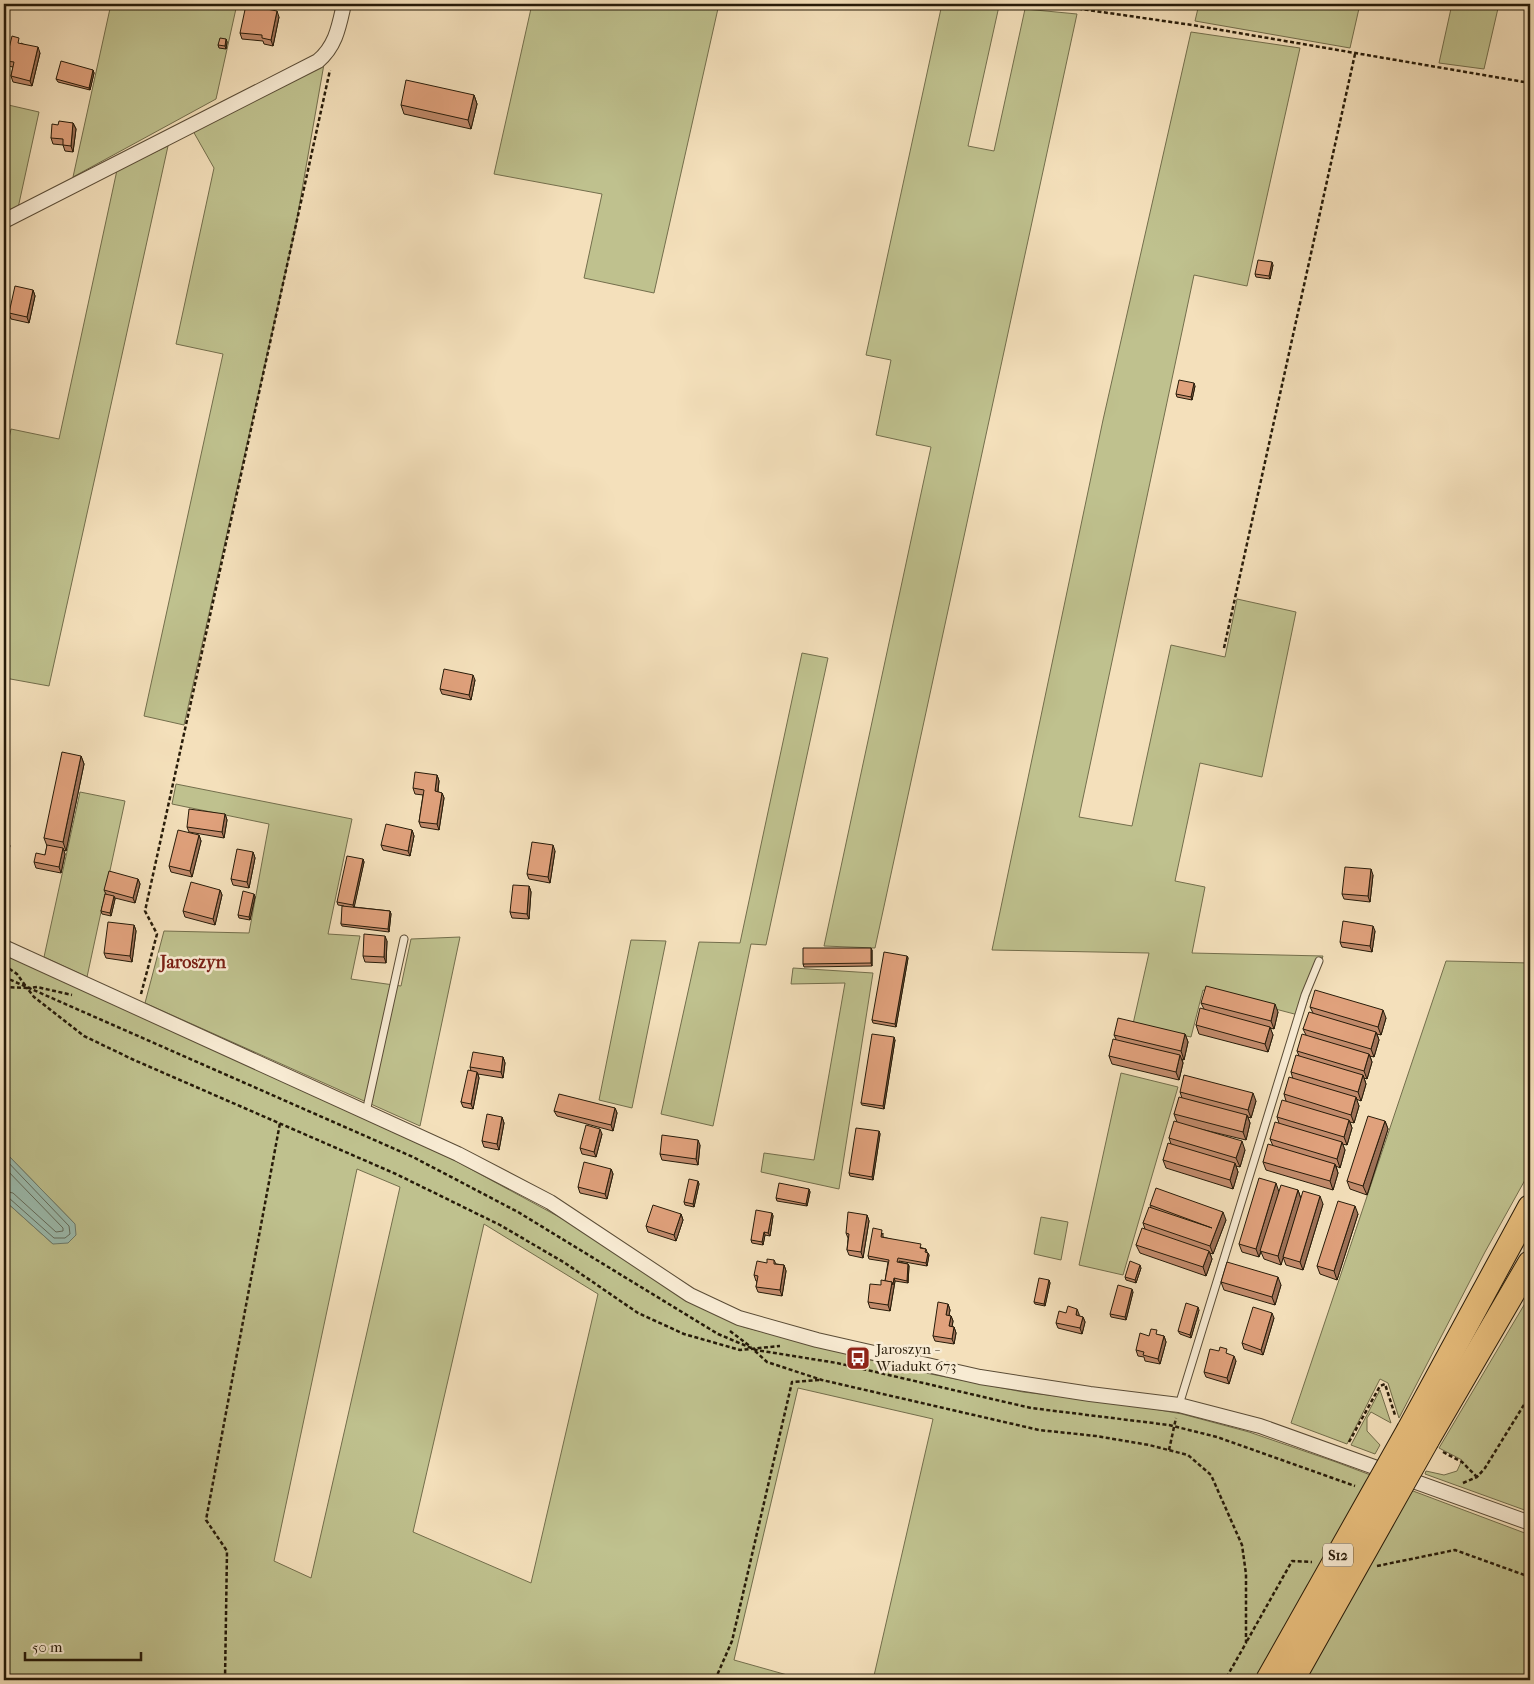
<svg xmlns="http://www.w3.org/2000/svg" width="1534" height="1684" font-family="'IM FELL French Canon',serif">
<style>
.green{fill:#bfc18e;stroke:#736e4c;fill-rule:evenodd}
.water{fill:#9cbdb0;stroke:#6d7c6d}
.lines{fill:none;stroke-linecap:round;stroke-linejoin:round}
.shore{stroke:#626c5c;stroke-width:1}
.lane-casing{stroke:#5a4c36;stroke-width:9}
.street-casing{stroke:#5a4c36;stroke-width:16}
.highway-casing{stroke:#271b09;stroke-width:26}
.path{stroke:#271b09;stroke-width:2.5;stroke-dasharray:4 2.5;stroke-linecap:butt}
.lane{stroke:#f8ebd3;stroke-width:7}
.street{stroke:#f8ebd3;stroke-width:14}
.highway{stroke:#eac07e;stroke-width:24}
.highway-bridge-casing{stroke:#271b09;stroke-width:26;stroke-linecap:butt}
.highway-bridge{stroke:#eac07e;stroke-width:24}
.wall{fill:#c18a6b;stroke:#271b09}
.shaded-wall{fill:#9d7157;stroke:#271b09}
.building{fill:#e0a17c;stroke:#271b09}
.labels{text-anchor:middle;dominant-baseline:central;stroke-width:5;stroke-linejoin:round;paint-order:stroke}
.shield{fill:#f8ebd3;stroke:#665946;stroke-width:1}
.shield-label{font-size:14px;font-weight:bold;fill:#271b09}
.poi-label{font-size:15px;fill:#271b09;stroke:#f8ebd3;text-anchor:start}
.quarter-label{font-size:18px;font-weight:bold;fill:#7a1f14;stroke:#f8ebd3}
</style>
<rect width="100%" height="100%" fill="#f4e0bb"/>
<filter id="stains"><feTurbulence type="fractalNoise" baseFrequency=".004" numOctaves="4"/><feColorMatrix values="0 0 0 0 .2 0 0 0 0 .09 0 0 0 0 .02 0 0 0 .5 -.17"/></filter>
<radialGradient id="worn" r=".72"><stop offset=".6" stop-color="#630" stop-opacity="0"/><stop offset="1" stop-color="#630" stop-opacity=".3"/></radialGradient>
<g class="green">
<polygon points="111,4 237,4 216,99 73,177"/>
<polygon points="532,4 719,4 654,293 584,278 602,194 494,174"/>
<polygon points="942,4 999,6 968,146 994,151 1025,9 1077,14 875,948 824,946 931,447 876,435 891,360 866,355"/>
<polygon points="1199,4 1360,4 1350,48 1195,21"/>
<polygon points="1452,4 1499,4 1484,69 1439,63"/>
<polygon points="1191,32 1300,48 1247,286 1194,275 1079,817 1132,826 1171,645 1225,657 1237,599 1296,612 1262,777 1200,763 1175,881 1205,887 1192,953 1323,956 1302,1016 1203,990 1191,1037 1133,1024 1149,953 992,950 1103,420"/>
<polygon points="324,64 295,230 184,725 144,716 223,354 176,344 214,168 193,131"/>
<polygon points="4,104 39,112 18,208 4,215"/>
<polygon points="168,146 49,686 5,678 4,684 4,461 11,429 59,439 117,170"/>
<polygon points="802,653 828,658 766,945 751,944 713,1126 661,1114 699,942 740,943"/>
<polygon points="176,784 352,819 328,934 360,936 351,979 401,986 411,939 460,937 420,1126 145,1003 164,931 249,933 269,824 172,804"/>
<polygon points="80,792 125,801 87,977 44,957"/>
<polygon points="631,940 666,941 632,1108 599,1100"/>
<path d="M4 954 454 1160 574 1225 677 1293 716 1315 744 1327 905 1369 1023 1392 1132 1405 1182 1414 1249 1432 1336 1462 1530 1535V1680H873L933 1419 798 1388 734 1660 805 1680H4V1200L53 1244 75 1224 4 1151ZM357 1169 400 1187 311 1578 274 1561ZM484 1224 598 1294 531 1583 413 1532Z"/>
<polygon points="1446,961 1530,963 1530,1171 1485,1252 1399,1418 1388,1383 1380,1379 1347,1444 1291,1423"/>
<polygon points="793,968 873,973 839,1189 761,1172 764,1153 814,1160 845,983 791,984"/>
<polygon points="1121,1073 1178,1087 1123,1275 1079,1265"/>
<polygon points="1041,1217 1068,1222 1061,1260 1034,1254"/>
<polygon points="1530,1295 1530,1512 1425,1474 1426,1471 1444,1475 1457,1471 1462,1460 1439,1448"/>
<polygon points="1380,1390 1391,1423 1371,1412 1367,1418 1367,1431 1380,1445 1375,1454 1351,1445"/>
</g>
<polygon class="water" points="4,1151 75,1224 76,1235 68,1243 53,1244 4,1200"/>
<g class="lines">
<g class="shore">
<polyline points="4,1158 69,1226 70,1234 65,1238 54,1238 9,1198 4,1197"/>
<polyline points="4,1167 63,1228 63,1231 56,1232 13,1193 4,1191"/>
</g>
<g class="lane-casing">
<g id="lane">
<polyline points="366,1112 404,939"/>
<polyline points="1179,1405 1305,995 1319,961"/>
</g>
</g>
<g class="street-casing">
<g id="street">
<path d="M4 221 318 61C336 46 339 26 344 4"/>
<polyline points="4,947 458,1154 550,1202 690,1295 739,1318 817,1340 980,1377 1090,1394 1179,1405 1260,1426 1530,1523"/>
</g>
</g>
<g class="highway-casing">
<g id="highway">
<polyline points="1409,1430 1530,1207"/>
<polyline points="1427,1440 1530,1263"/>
</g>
</g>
<g class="path">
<polyline points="1046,4 1192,25 1530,83"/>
<polyline points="1224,648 1355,54"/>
<polyline points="4,965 17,974 27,988 37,987 72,995"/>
<polyline points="4,977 413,1157 518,1212 718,1334 756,1350 837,1363 1031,1408 1169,1425 1217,1437 1355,1486"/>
<polyline points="4,987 27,988 34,997 84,1036 134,1060 396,1174 500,1225 565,1263 638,1313 684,1334 740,1350 780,1346"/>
<polyline points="141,994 157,934 145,911 330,70"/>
<polyline points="730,1331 751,1347"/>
<polyline points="755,1351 767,1362 822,1380 1039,1430 1096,1436 1149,1445 1188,1455 1211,1475 1242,1545 1246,1574 1246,1643 1225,1680"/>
<polyline points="1349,1442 1380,1386 1385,1384 1395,1415"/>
<polyline points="1169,1450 1176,1418"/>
<polyline points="1443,1452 1462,1462 1477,1477"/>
<polyline points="1463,1483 1477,1477 1485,1468 1530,1395"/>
<polyline points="1377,1566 1455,1550 1530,1577"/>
<polyline points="1247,1641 1292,1561 1312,1562"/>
<polyline points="225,1680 227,1551 206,1520 280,1123"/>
<polyline points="715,1680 732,1641 792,1382 820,1380"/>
</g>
<use href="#lane" class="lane"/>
<use href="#street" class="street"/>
<use href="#highway" class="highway"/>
<g class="highway-bridge-casing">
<g id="highway-bridge">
<polyline points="1268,1680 1409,1430"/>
<polyline points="1292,1680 1427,1440"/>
</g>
</g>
<use href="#highway-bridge" class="highway-bridge"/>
</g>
<g class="wall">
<polygon points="279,17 273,46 264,44 263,41 242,39 240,33"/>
<polygon points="226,39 227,42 226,49 219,48 218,45"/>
<polygon points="21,43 40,53 32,86 13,82 11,76 13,67 8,66 6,61"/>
<polygon points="93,70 94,73 90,90 58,82 56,79"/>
<polygon points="474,95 477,104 471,129 404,114 401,105"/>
<polygon points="73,123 76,129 73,152 65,151 63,145 53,144 51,138 58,125"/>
<polygon points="1273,265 1270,279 1256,277 1255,274"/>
<polygon points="33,290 35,296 29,323 11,319 9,313"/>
<polygon points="1195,386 1192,400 1177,397 1176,394"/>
<polygon points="475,680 471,700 442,694 440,689"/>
<polygon points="81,756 84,764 66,851 63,850 65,854 61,873 36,868 34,862 45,855 47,846 44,838"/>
<polygon points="437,775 439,781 438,792 442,793 444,798 439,830 421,827 419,822 423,795 415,794 413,788"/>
<polygon points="225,814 227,820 224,838 189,832 187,827"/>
<polygon points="412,830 414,836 410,856 383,850 381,845"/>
<polygon points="199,835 201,841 192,877 171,872 169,866"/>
<polygon points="555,851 550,883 529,879 527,874"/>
<polygon points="253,852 255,858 249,888 233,885 231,879"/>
<polygon points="363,859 364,862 354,907 390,911 391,914 389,932 342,926 341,924 344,906 338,905 337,902"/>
<polygon points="1373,875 1370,902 1344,899 1342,894"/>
<polygon points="138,879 140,884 135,903 115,898 115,899 111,916 102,914 101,911 106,894 104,890"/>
<polygon points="529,886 531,892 529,919 512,918 510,912"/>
<polygon points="220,890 222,895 215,925 185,917 183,911"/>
<polygon points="254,894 255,897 250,920 239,918 238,915"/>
<polygon points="134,925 136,931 132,962 106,958 104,953"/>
<polygon points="1375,931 1372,952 1342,947 1340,942"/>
<polygon points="387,941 386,963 365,962 363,956"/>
<polygon points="872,950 872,966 804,967 803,964"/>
<polygon points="907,956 908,958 896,1027 873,1023 872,1020"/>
<polygon points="1201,1003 1278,1012 1274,1029 1270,1028 1273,1035 1268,1052 1199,1034 1196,1025 1204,1009"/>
<polygon points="1310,1007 1386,1018 1381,1035 1377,1034 1379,1040 1374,1057 1370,1056 1372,1062 1367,1079 1364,1078 1366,1084 1361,1101 1356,1099 1359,1106 1354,1123 1350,1122 1352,1128 1347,1145 1342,1144 1345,1150 1340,1168 1336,1166 1338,1173 1333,1190 1266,1170 1263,1162 1273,1146 1270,1139 1279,1123 1277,1117 1286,1101 1284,1094 1293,1079 1291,1072 1299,1056 1297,1051 1306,1035 1303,1029 1313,1013"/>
<polygon points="1185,1034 1188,1042 1184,1060 1182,1059 1183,1063 1179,1080 1112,1064 1109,1056 1116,1039 1114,1035"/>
<polygon points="895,1040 884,1109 862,1105 861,1103"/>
<polygon points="503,1057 505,1063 503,1078 478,1074 479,1078 473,1109 463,1107 461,1102 471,1071 470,1067"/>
<polygon points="1180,1092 1256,1101 1251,1118 1248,1117 1250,1123 1246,1140 1196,1128 1245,1150 1240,1167 1236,1166 1238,1172 1233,1189 1166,1168 1163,1160 1171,1144 1169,1138 1177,1122 1174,1114 1182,1098"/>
<polygon points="615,1108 617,1113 613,1131 557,1116 554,1111"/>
<polygon points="502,1117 504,1123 499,1150 484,1147 482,1141"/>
<polygon points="1385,1121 1388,1129 1367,1195 1350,1189 1347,1181"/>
<polygon points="879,1131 880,1134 873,1180 850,1176 849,1173"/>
<polygon points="602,1134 596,1157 582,1154 580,1148"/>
<polygon points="700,1145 698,1165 662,1160 660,1154"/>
<polygon points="611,1169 613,1174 607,1199 580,1193 578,1187"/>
<polygon points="698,1181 699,1184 694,1207 685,1205 684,1202"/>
<polygon points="809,1189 810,1192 807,1206 777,1201 776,1198"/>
<polygon points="1298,1190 1301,1199 1323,1204 1303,1270 1286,1265 1283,1257 1281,1265 1264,1259 1261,1252 1259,1257 1242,1252 1239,1244 1279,1191"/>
<polygon points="1150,1205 1226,1220 1213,1254 1210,1253 1212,1259 1206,1276 1140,1253 1136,1245 1145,1229 1143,1223 1151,1207"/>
<polygon points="772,1213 773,1216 770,1236 765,1235 763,1245 752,1243 751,1240"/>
<polygon points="681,1214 683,1220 676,1241 648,1232 646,1226"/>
<polygon points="1358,1214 1337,1280 1320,1274 1317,1266"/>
<polygon points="867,1215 869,1221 863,1258 849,1255 847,1250 848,1239 848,1238 846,1233"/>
<polygon points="883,1233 883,1237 926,1249 927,1252 929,1255 927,1266 899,1261 899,1262 908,1264 909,1266 908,1283 895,1281 890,1311 870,1308 868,1302 885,1281 888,1262 869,1259 868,1256"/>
<polygon points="774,1260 776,1264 784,1265 786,1271 782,1296 758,1292 756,1287 757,1281 756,1281 754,1275 767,1263"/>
<polygon points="1141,1268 1136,1283 1126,1280 1125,1277"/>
<polygon points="1049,1280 1050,1283 1045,1306 1035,1304 1034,1302"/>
<polygon points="1221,1282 1281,1285 1275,1305 1224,1290"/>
<polygon points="1133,1292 1126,1320 1111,1317 1110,1314"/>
<polygon points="948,1304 950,1310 949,1315 951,1316 953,1321 952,1327 954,1327 956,1333 954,1344 935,1341 933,1336"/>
<polygon points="1199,1310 1191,1338 1180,1334 1178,1331"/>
<polygon points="1066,1313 1079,1314 1079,1316 1083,1317 1085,1322 1082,1334 1058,1328 1056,1323"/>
<polygon points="1274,1318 1263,1355 1244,1349 1242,1343"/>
<polygon points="1159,1335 1164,1336 1166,1342 1160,1364 1145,1361 1144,1357 1138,1356 1136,1350 1149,1336"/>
<polygon points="1229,1354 1236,1361 1229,1384 1206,1377 1204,1372"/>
</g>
<g class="shaded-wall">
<polygon points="277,11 279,17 273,46 271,40"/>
<polygon points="226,39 227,42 226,49 225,46"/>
<polygon points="38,47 40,53 32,86 30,81"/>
<polygon points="93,70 94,73 90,90 89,88"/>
<polygon points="474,95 477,104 471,129 468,120"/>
<polygon points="73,123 76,129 73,152 71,146"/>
<polygon points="1272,262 1273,265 1270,279 1269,276"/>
<polygon points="33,290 35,296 29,323 27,317"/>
<polygon points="1194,383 1195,386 1192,400 1191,397"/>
<polygon points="4,392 6,398 4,410"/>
<polygon points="473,675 475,680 471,700 469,695"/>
<polygon points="81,756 84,764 66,851 63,842"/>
<polygon points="437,775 439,781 437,797 435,791"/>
<polygon points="442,793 444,798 439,830 437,824"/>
<polygon points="225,814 227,820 224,838 222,832"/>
<polygon points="412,830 414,836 410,856 408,851"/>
<polygon points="199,835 201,841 192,877 190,871"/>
<polygon points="8,840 10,846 4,866 4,854"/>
<polygon points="553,845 555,851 550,883 548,877"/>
<polygon points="63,848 65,854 61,873 59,867"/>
<polygon points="253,852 255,858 249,888 247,882"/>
<polygon points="363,859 364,862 354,908 353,905"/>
<polygon points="1371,869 1373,875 1370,902 1368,896"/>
<polygon points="138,879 140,884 135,903 133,898"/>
<polygon points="529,886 531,892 529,919 527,914"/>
<polygon points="220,890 222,895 215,925 213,919"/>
<polygon points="254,894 255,897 250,920 249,917"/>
<polygon points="114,896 115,899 111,916 110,913"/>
<polygon points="390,911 391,914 389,932 388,929"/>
<polygon points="134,925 136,931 132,962 130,956"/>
<polygon points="1373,926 1375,931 1372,952 1370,946"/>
<polygon points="385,936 387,941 386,963 384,957"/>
<polygon points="871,948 872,950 872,966 871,963"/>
<polygon points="907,956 908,958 896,1027 895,1024"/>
<polygon points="1275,1004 1278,1012 1274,1029 1271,1021"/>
<polygon points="1383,1010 1386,1018 1381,1035 1378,1027"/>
<polygon points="1270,1027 1273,1035 1268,1052 1265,1044"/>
<polygon points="1376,1032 1379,1040 1374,1057 1371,1049"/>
<polygon points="1185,1034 1188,1042 1184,1060 1181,1051"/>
<polygon points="894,1037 895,1040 884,1109 883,1106"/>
<polygon points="1369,1054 1372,1062 1367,1079 1364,1071"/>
<polygon points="1180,1055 1183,1063 1179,1080 1176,1072"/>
<polygon points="503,1057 505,1063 503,1078 501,1072"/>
<polygon points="477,1072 479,1078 473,1109 471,1104"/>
<polygon points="1363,1075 1366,1084 1361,1101 1358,1092"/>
<polygon points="1253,1093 1256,1101 1251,1118 1248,1110"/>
<polygon points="1356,1097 1359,1106 1354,1123 1351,1115"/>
<polygon points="615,1108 617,1113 613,1131 611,1125"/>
<polygon points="1247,1115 1250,1123 1246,1140 1243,1132"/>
<polygon points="502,1117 504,1123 499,1150 497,1144"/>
<polygon points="1349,1120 1352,1128 1347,1145 1344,1137"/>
<polygon points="1385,1121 1388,1129 1367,1195 1363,1186"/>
<polygon points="600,1129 602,1134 596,1157 594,1152"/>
<polygon points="879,1131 880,1134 873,1180 872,1177"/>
<polygon points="698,1140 700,1145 698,1165 696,1159"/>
<polygon points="1242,1141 1245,1150 1240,1167 1236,1158"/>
<polygon points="1342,1142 1345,1150 1340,1168 1337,1159"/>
<polygon points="1235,1163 1238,1172 1233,1189 1230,1180"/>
<polygon points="1335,1164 1338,1173 1333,1190 1330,1181"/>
<polygon points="611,1169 613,1174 607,1199 605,1194"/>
<polygon points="698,1181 699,1184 694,1207 693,1204"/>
<polygon points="1276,1183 1279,1192 1259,1257 1256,1249"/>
<polygon points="809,1189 810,1192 807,1206 806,1204"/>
<polygon points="1298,1190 1301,1199 1281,1265 1278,1256"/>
<polygon points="1320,1196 1323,1204 1303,1270 1300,1262"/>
<polygon points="1355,1206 1358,1214 1337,1280 1334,1271"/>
<polygon points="1223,1212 1226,1220 1213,1254 1210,1246"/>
<polygon points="772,1213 773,1216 770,1236 768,1233"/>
<polygon points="681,1214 683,1220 676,1241 674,1235"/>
<polygon points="867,1215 869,1221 863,1258 861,1252"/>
<polygon points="764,1232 765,1235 763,1245 762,1242"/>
<polygon points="1209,1251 1212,1259 1206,1276 1203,1267"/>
<polygon points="928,1253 929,1255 927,1266 926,1263"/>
<polygon points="908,1264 909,1266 908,1283 907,1281"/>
<polygon points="784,1265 786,1271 782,1296 780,1290"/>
<polygon points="1140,1265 1141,1268 1136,1283 1135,1280"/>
<polygon points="1278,1277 1281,1285 1275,1305 1272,1297"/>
<polygon points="894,1278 895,1281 890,1311 888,1305 892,1282"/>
<polygon points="1049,1280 1050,1283 1045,1306 1044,1304"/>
<polygon points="1132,1289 1133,1292 1126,1320 1125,1317"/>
<polygon points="948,1304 950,1310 948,1321 946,1315"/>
<polygon points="1198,1307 1199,1310 1191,1338 1190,1335"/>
<polygon points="1077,1309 1079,1314 1078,1321 1076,1315"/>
<polygon points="1272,1313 1274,1318 1263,1355 1261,1350"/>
<polygon points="951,1316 953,1321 951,1332 949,1326"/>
<polygon points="1083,1317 1085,1322 1082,1334 1080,1328"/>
<polygon points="954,1327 956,1333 954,1344 952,1339"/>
<polygon points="1164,1336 1166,1342 1160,1364 1158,1359"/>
<polygon points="1234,1356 1236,1361 1229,1384 1227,1378"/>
</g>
<g class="building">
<polygon points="246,5 277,11 271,40 262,38 262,35 240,33"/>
<polygon points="12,36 19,38 18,43 38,47 30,81 11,76 14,62 6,61"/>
<polygon points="220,38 226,39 225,46 218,45"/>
<polygon points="61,61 93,70 89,88 56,79"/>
<polygon points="406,80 474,95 468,120 401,105"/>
<polygon points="59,121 73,123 71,146 63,145 63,139 51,138 52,124 58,125"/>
<polygon points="1258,260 1272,262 1269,276 1255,274"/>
<polygon points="15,286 33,290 27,317 9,313"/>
<polygon points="1179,380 1194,383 1191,397 1176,394"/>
<polygon points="444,669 473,675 469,695 440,689"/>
<polygon points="62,752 81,756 63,842 44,838"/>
<polygon points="415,772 437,775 435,791 442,793 437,824 419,822 424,790 413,788"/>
<polygon points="189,809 225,814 222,832 187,827"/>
<polygon points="386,824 412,830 408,851 381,845"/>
<polygon points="178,830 199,835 190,871 169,866"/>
<polygon points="4,839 8,840 4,854"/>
<polygon points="532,842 553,845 548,877 527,874"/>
<polygon points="47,845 63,848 59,867 34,862 36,853 45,855"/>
<polygon points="237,849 253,852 247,882 231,879"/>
<polygon points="347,856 363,859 353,905 337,902"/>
<polygon points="1345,867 1371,869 1368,896 1342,894"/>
<polygon points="109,871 138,879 133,898 104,890"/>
<polygon points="191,882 220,890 213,919 183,911"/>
<polygon points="513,885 529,886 527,914 510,912"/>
<polygon points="243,891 254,894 249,917 238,915"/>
<polygon points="105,894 114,896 110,913 101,911"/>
<polygon points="342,906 390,911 388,929 341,924"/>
<polygon points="1343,921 1373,926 1370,946 1340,942"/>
<polygon points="108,922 134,925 130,956 104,953"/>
<polygon points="364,934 385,936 384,957 363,956"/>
<polygon points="803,948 871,948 871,963 803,964"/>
<polygon points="884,952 907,956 895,1024 872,1020"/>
<polygon points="1206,986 1275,1004 1271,1021 1201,1003"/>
<polygon points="1315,990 1383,1010 1378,1027 1310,1007"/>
<polygon points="1200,1008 1270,1027 1265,1044 1196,1025"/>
<polygon points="1309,1012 1376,1032 1371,1049 1303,1029"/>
<polygon points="1118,1018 1185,1034 1181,1051 1114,1035"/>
<polygon points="872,1034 894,1037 883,1106 861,1103"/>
<polygon points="1302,1034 1369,1054 1364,1071 1297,1051"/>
<polygon points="1113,1039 1180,1055 1176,1072 1109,1056"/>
<polygon points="473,1052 503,1057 501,1072 470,1067"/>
<polygon points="1296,1055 1363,1075 1358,1092 1291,1072"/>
<polygon points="468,1070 477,1072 471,1104 461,1102"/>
<polygon points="1184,1075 1253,1093 1248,1110 1180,1092"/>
<polygon points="1289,1077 1356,1097 1351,1115 1284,1094"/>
<polygon points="559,1094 615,1108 611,1125 554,1111"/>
<polygon points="1179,1097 1247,1115 1243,1132 1174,1114"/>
<polygon points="1282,1100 1349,1120 1344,1137 1277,1117"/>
<polygon points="487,1114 502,1117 497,1144 482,1141"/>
<polygon points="1368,1116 1385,1121 1363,1186 1347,1181"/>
<polygon points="1174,1121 1242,1141 1236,1158 1169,1138"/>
<polygon points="1275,1122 1342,1142 1337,1159 1270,1139"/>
<polygon points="586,1125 600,1129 594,1152 580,1148"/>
<polygon points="856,1128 879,1131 872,1177 849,1173"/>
<polygon points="662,1135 698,1140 696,1159 660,1154"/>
<polygon points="1168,1143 1235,1163 1230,1180 1163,1160"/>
<polygon points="1268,1144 1335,1164 1330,1181 1263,1162"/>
<polygon points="584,1162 611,1169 605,1194 578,1187"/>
<polygon points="1259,1178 1276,1183 1256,1249 1239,1244"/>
<polygon points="689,1179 698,1181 693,1204 684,1202"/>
<polygon points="779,1183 809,1189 806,1204 776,1198"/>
<polygon points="1281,1185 1298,1190 1278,1256 1260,1251"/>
<polygon points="1156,1188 1223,1212 1210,1246 1143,1223 1149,1207 1212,1228 1150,1205"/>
<polygon points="1303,1191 1320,1196 1300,1262 1283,1257"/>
<polygon points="1338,1201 1355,1206 1334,1271 1317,1266"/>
<polygon points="653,1205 681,1214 674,1235 646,1226"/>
<polygon points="756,1210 772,1213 768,1233 764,1232 762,1242 751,1240"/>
<polygon points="848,1212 867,1215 861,1252 847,1250 849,1234 846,1233"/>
<polygon points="873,1228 882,1230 881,1237 921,1244 920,1248 926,1249 925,1252 928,1253 926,1263 898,1258 897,1262 908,1264 907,1281 894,1278 893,1285 892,1282 885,1281 889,1260 868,1256"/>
<polygon points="1142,1228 1209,1251 1203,1267 1136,1245"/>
<polygon points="767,1259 774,1260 774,1264 784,1265 780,1290 756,1287 758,1276 754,1275 757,1261 767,1263"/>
<polygon points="1130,1261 1140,1265 1135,1280 1125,1277"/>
<polygon points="1227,1262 1278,1277 1272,1297 1221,1282"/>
<polygon points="1039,1278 1049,1280 1044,1304 1034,1302"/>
<polygon points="881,1280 892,1282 888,1305 868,1302 870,1284 881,1285"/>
<polygon points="1118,1285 1132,1289 1125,1317 1110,1314"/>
<polygon points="938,1302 948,1304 946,1315 951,1316 949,1326 954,1327 952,1339 933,1336"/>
<polygon points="1186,1303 1198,1307 1190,1335 1178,1331"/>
<polygon points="1068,1306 1077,1309 1076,1315 1083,1317 1080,1328 1056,1323 1059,1311 1066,1313"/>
<polygon points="1253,1307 1272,1313 1261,1350 1242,1343"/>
<polygon points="1151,1329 1157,1330 1156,1334 1164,1336 1158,1359 1143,1355 1144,1352 1136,1350 1140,1333 1149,1336"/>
<polygon points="1220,1347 1227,1349 1226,1353 1234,1356 1227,1378 1204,1372 1210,1349 1219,1351"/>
</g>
<defs>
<g id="bus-square" transform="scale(1.25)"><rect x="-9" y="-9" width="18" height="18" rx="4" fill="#8f2418" stroke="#f8ebd3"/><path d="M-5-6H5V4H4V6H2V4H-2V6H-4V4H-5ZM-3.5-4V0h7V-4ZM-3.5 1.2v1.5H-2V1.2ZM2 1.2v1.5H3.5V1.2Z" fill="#fff"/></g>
</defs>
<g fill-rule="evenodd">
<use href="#bus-square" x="858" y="1358"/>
</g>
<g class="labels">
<rect class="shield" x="1323" y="1543.5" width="30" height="23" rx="4"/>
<g class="shield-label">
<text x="1338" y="1555">S12</text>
</g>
<g class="poi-label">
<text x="876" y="1349">Jaroszyn -<tspan x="876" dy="17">Wiadukt 673</tspan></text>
</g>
<g class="quarter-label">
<text x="193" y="962">Jaroszyn</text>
</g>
</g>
<rect width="1534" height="1684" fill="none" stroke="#f4e0bb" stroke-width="20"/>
<rect x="5" y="5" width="1524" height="1674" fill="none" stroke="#271b09" stroke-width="2.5"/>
<rect x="10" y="10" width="1514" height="1664" fill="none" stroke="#271b09"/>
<path d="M25 1652v8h116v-8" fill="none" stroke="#271b09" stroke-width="2.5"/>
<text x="32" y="1652" font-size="15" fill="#271b09" stroke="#f8ebd3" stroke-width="4" paint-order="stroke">50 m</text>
<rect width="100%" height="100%" filter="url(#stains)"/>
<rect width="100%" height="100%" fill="url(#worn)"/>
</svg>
